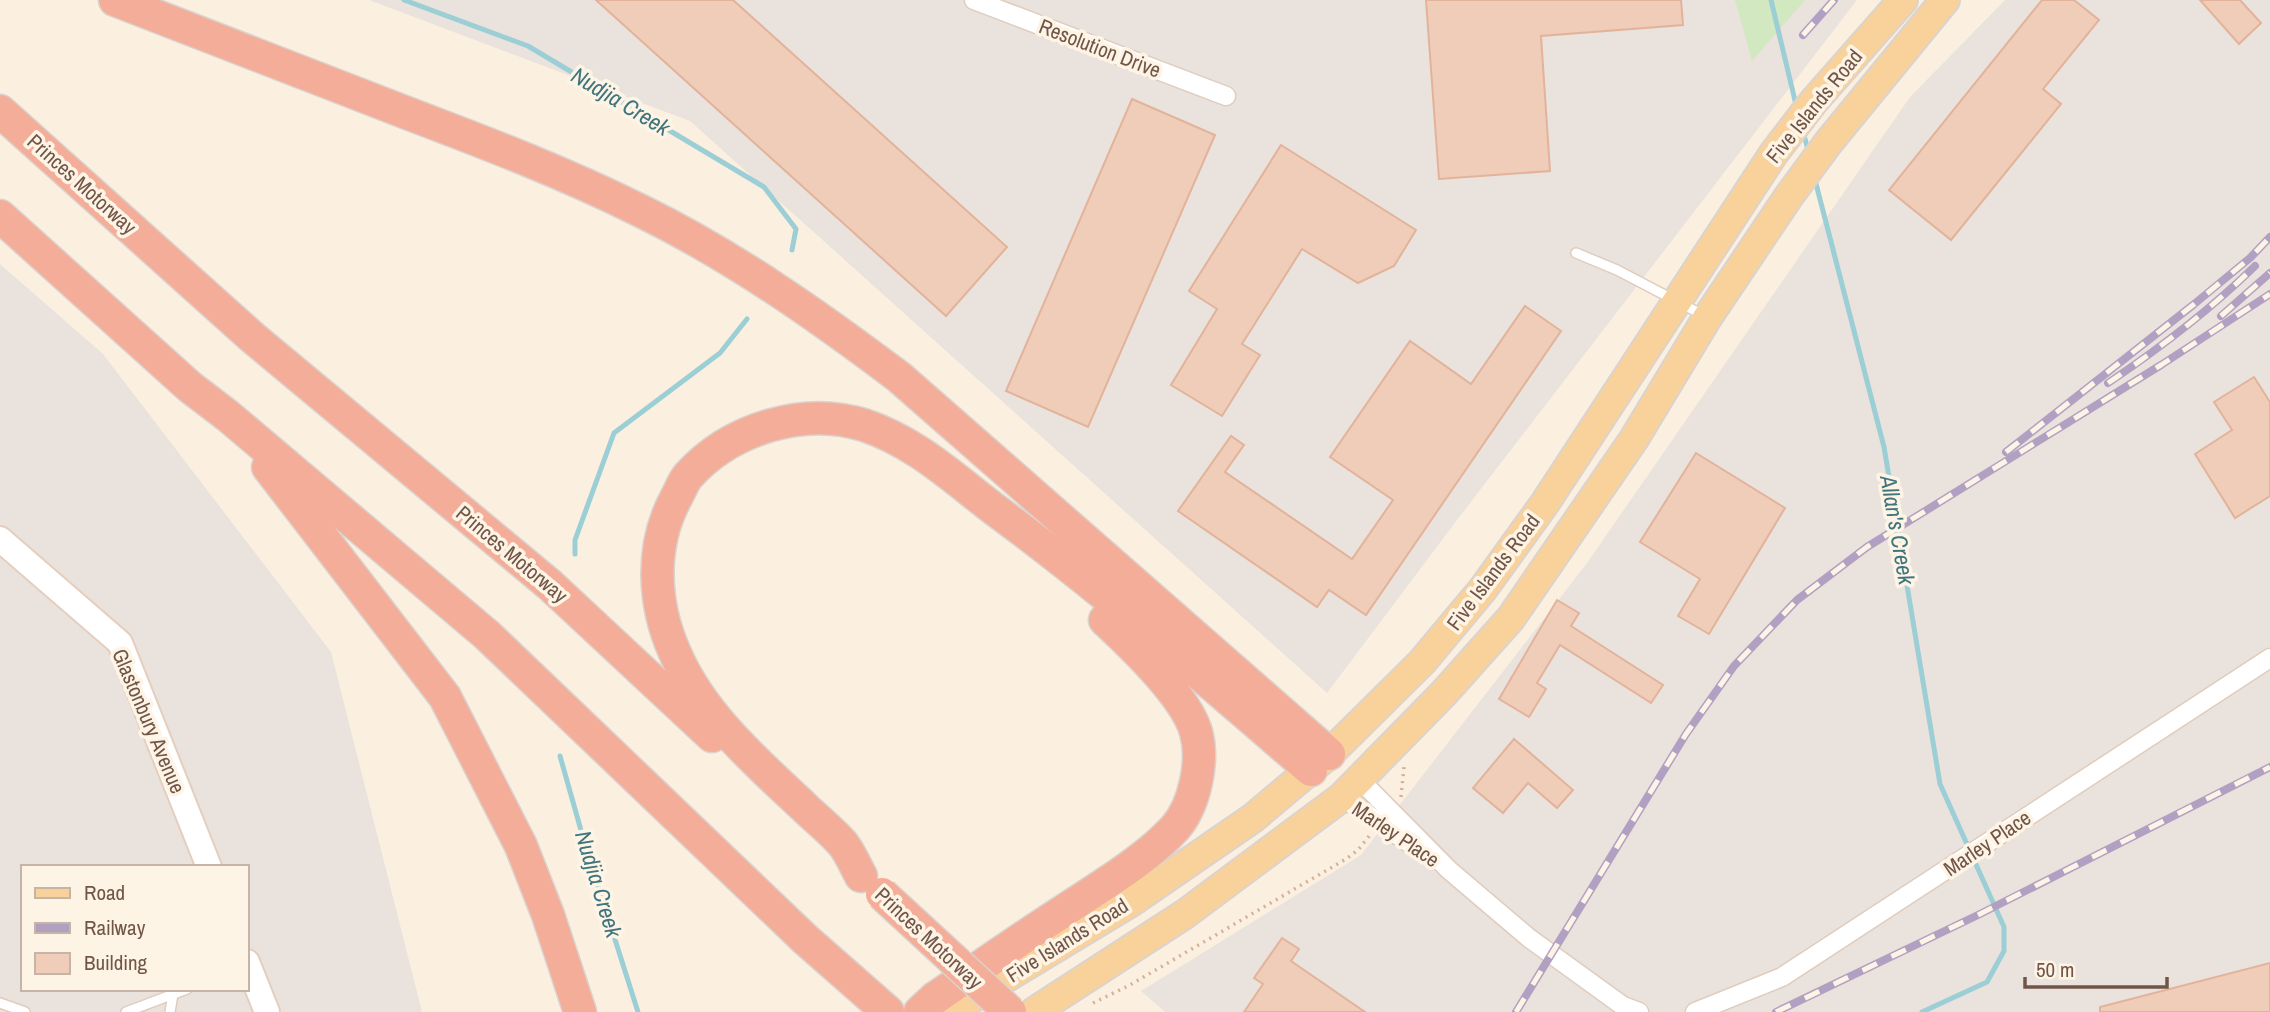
<svg xmlns="http://www.w3.org/2000/svg" width="2270" height="1012" font-family="'Archivo Narrow',sans-serif">
<style>
.industrial{fill:#eae2dc;fill-rule:evenodd}
.green{fill:#d1e8c0}
.lines{fill:none;stroke-linecap:round;stroke-linejoin:round}
.stream{stroke:#9cced5;stroke-width:5}
.building{fill:#f0cdb9;stroke:#e2b39a;stroke-width:2}
.service-casing{stroke:#dfccbd;stroke-width:12}
.minor-casing{stroke:#dfccbd;stroke-width:21}
.secondary-casing{stroke:#e5cebd;stroke-width:28}
.primary-casing{stroke:#dad3cf;stroke-width:32}
.motorway-casing{stroke:#dad3cf;stroke-width:35}
.path{stroke:#d4b09c;stroke-width:3.5;stroke-dasharray:2 5;stroke-linecap:butt}
.service{stroke:#fff;stroke-width:9}
.minor{stroke:#fff;stroke-width:18}
.secondary{stroke:#fff;stroke-width:24}
.primary{stroke:#f8d29a;stroke-width:28}
.motorway{stroke:#f4ad98;stroke-width:32}
.rail-casing{stroke:#b2a0c3;stroke-width:8}
.rail{stroke:#fef4e6;stroke-width:5;stroke-dasharray:16;stroke-linecap:butt}
.motorway-bridge-casing{stroke:#dad3cf;stroke-width:35;stroke-linecap:butt}
.motorway-bridge{stroke:#f4ad98;stroke-width:32}
.labels{text-anchor:middle;dominant-baseline:central;stroke-width:7;stroke-linejoin:round;paint-order:stroke}
.street-label{font-size:21px;fill:#715648;stroke:#fef4e6}
.water-label{font-size:23px;font-style:italic;fill:#40757d;stroke:#fef4e6}
</style>
<rect width="100%" height="100%" fill="#fbf0e0"/>
<g class="industrial">
<polygon points="369,0 1857,0 1457,520 1327,693 690,121"/>
<polygon points="2005,0 2270,0 2270,1012 1165,1012 1141,991 1361,855 1587,563 1910,97"/>
<path d="M0 264 103 354 331 652 422 1012H0ZM23 867H247V989H23Z"/>
</g>
<polygon class="green" points="1735,0 1805,0 1752,61"/>
<g class="lines">
<g class="stream">
<polyline points="404,0 528,46 764,187 796,229 792,250"/>
<polyline points="1771,0 1797,109"/>
<polyline points="1803,132 1809,153"/>
<polyline points="1814,176 1884,447 1940,784 2004,927 2004,951 1987,982 1922,1012"/>
<polyline points="575,554 575,540 614,433 720,353 747,319"/>
<polyline points="560,756 586,848 638,1012"/>
</g>
</g>
<g class="building">
<polygon points="596,0 733,0 1007,247 946,316"/>
<polygon points="1426,0 1681,0 1683,25 1541,36 1550,171 1439,179"/>
<polygon points="2042,0 2074,0 2099,20 2043,89 2061,104 1951,240 1889,190"/>
<polygon points="2200,0 2240,0 2261,23 2239,44"/>
<polygon points="1132,99 1215,135 1088,427 1006,391"/>
<polygon points="1281,145 1416,230 1394,266 1358,283 1302,249 1242,344 1260,355 1222,416 1171,385 1217,309 1189,291"/>
<polygon points="1525,306 1561,331 1366,615 1329,590 1317,607 1178,511 1231,436 1244,445 1225,472 1352,559 1393,500 1330,457 1410,341 1471,384"/>
<polygon points="2254,377 2270,402 2270,496 2235,518 2195,454 2232,430 2214,402"/>
<polygon points="1696,453 1785,508 1709,634 1678,616 1700,579 1640,542"/>
<polygon points="1557,600 1579,613 1571,626 1663,685 1651,703 1560,645 1537,683 1546,689 1529,717 1499,699"/>
<polygon points="1514,739 1573,790 1557,808 1528,783 1503,813 1473,788"/>
<polygon points="1282,938 1299,949 1291,961 1365,1012 1244,1012 1263,984 1254,978"/>
<polygon points="2270,963 2270,1012 2100,1012 2100,1007"/>
</g>
<g class="lines">
<g class="service-casing">
<g id="service">
<polyline points="1576,253 1617,270 1703,315"/>
<polyline points="0,1003 25,1012"/>
<polyline points="126,1012 187,989"/>
<polyline points="170,1012 173,994"/>
</g>
</g>
<g class="minor-casing">
<g id="minor">
<polyline points="974,0 1226,96"/>
<polyline points="1359,779 1449,870 1529,938 1623,1006 1639,1012"/>
<polyline points="1342,797 1415,847"/>
<polyline points="1695,1012 1782,977 2270,658"/>
</g>
</g>
<g class="secondary-casing">
<g id="secondary">
<polyline points="0,539 120,643 209,867"/>
<polyline points="247,962 267,1012"/>
</g>
</g>
<g class="primary-casing">
<g id="primary">
<polyline points="949,1012 1131,902 1253,818 1329,754 1422,662 1483,589 1545,503 1774,153 1814,101 1903,0"/>
<polyline points="1034,1012 1185,914 1342,797 1444,693 1511,618 1634,439 1707,318 1789,196 1828,143 1945,0"/>
</g>
</g>
<g class="motorway-casing">
<g id="motorway">
<path d="M115 0C212 38 310 75 407 113 486 143 565 173 641 211 733 256 818 316 899 377L1329 754"/>
<polyline points="0,111 252,337 550,585 712,736"/>
<polyline points="0,216 190,387 228,416 487,635 805,939 888,1012"/>
<polyline points="268,467 445,697 521,846 548,915 580,1012"/>
<path d="M861 876C855 865 850 853 843 844 831 830 815 818 802 805 755 761 701 714 675 653 653 604 650 546 676 498 680 491 683 482 688 476 730 429 803 406 864 425 915 442 952 477 994 509 1104 590 1207 680 1311 770"/>
<path d="M920 1012 935 998C976 970 1017 941 1059 914 1096 889 1145 861 1175 828 1195 805 1204 761 1196 732 1186 697 1132 645 1105 620"/>
</g>
</g>
<g class="path">
<polyline points="1401,797 1404,767"/>
<polyline points="1093,1003 1130,985 1346,859 1358,850 1370,835"/>
</g>
<use href="#service" class="service"/>
<use href="#minor" class="minor"/>
<use href="#secondary" class="secondary"/>
<use href="#primary" class="primary"/>
<use href="#motorway" class="motorway"/>
<g class="rail-casing">
<g id="rail">
<polyline points="1803,35 1834,0"/>
<polyline points="2221,316 2270,273"/>
<path d="M2108 383C2160 348 2210 310 2255 266"/>
<polyline points="2006,452 2193,305 2250,258 2270,237"/>
<polyline points="1516,1012 1686,734 1734,666 1797,600 1867,547 2161,365 2270,294"/>
<polyline points="1776,1012 1980,914 2270,767"/>
</g>
</g>
<use href="#rail" class="rail"/>
<g class="motorway-bridge-casing">
<polyline id="motorway-bridge" points="882,894 1010,1012"/>
</g>
<use href="#motorway-bridge" class="motorway-bridge"/>
</g>
<g class="labels">
<g class="street-label">
<text transform="translate(1100 48) rotate(21)">Resolution Drive</text>
<text transform="translate(1814 106) rotate(-51)">Five Islands Road</text>
<text transform="translate(82 184) rotate(42)">Princes Motorway</text>
<text transform="translate(512 554) rotate(40)">Princes Motorway</text>
<text transform="translate(1493 572) rotate(-53)">Five Islands Road</text>
<text transform="translate(149 721) rotate(67)">Glastonbury Avenue</text>
<text transform="translate(1396 834) rotate(34)">Marley Place</text>
<text transform="translate(1987 843) rotate(-34)">Marley Place</text>
<text transform="translate(929 938) rotate(43)">Princes Motorway</text>
<text transform="translate(1067 940) rotate(-32)">Five Islands Road</text>
</g>
<g class="water-label">
<text transform="translate(621 101) rotate(31)">Nudjia Creek</text>
<text transform="translate(1898 530) rotate(80)">Allan's Creek</text>
<text transform="translate(599 884) rotate(73)">Nudjia Creek</text>
</g>
</g>
<rect x="21" y="865" width="228" height="126" fill="#fef4e6" stroke="#c6b5a7" stroke-width="2"/>
<rect x="35" y="888" width="35" height="10" fill="#f8d29a" stroke="#c6b5a7" stroke-width="2"/>
<text x="84" y="900" font-size="21" fill="#715648">Road</text>
<rect x="35" y="923" width="35" height="10" fill="#b2a0c3" stroke="#c6b5a7" stroke-width="2"/>
<text x="84" y="935" font-size="21" fill="#715648">Railway</text>
<rect x="35" y="953" width="35" height="21" fill="#f0cdb9" stroke="#c6b5a7" stroke-width="2"/>
<text x="84" y="970" font-size="21" fill="#715648">Building</text>
<path d="M2025 977v10h142v-10" fill="none" stroke="#715648" stroke-width="3.5"/>
<text x="2036" y="977" font-size="21" fill="#715648" stroke="#fef4e6" stroke-width="5" paint-order="stroke">50 m</text>
</svg>
